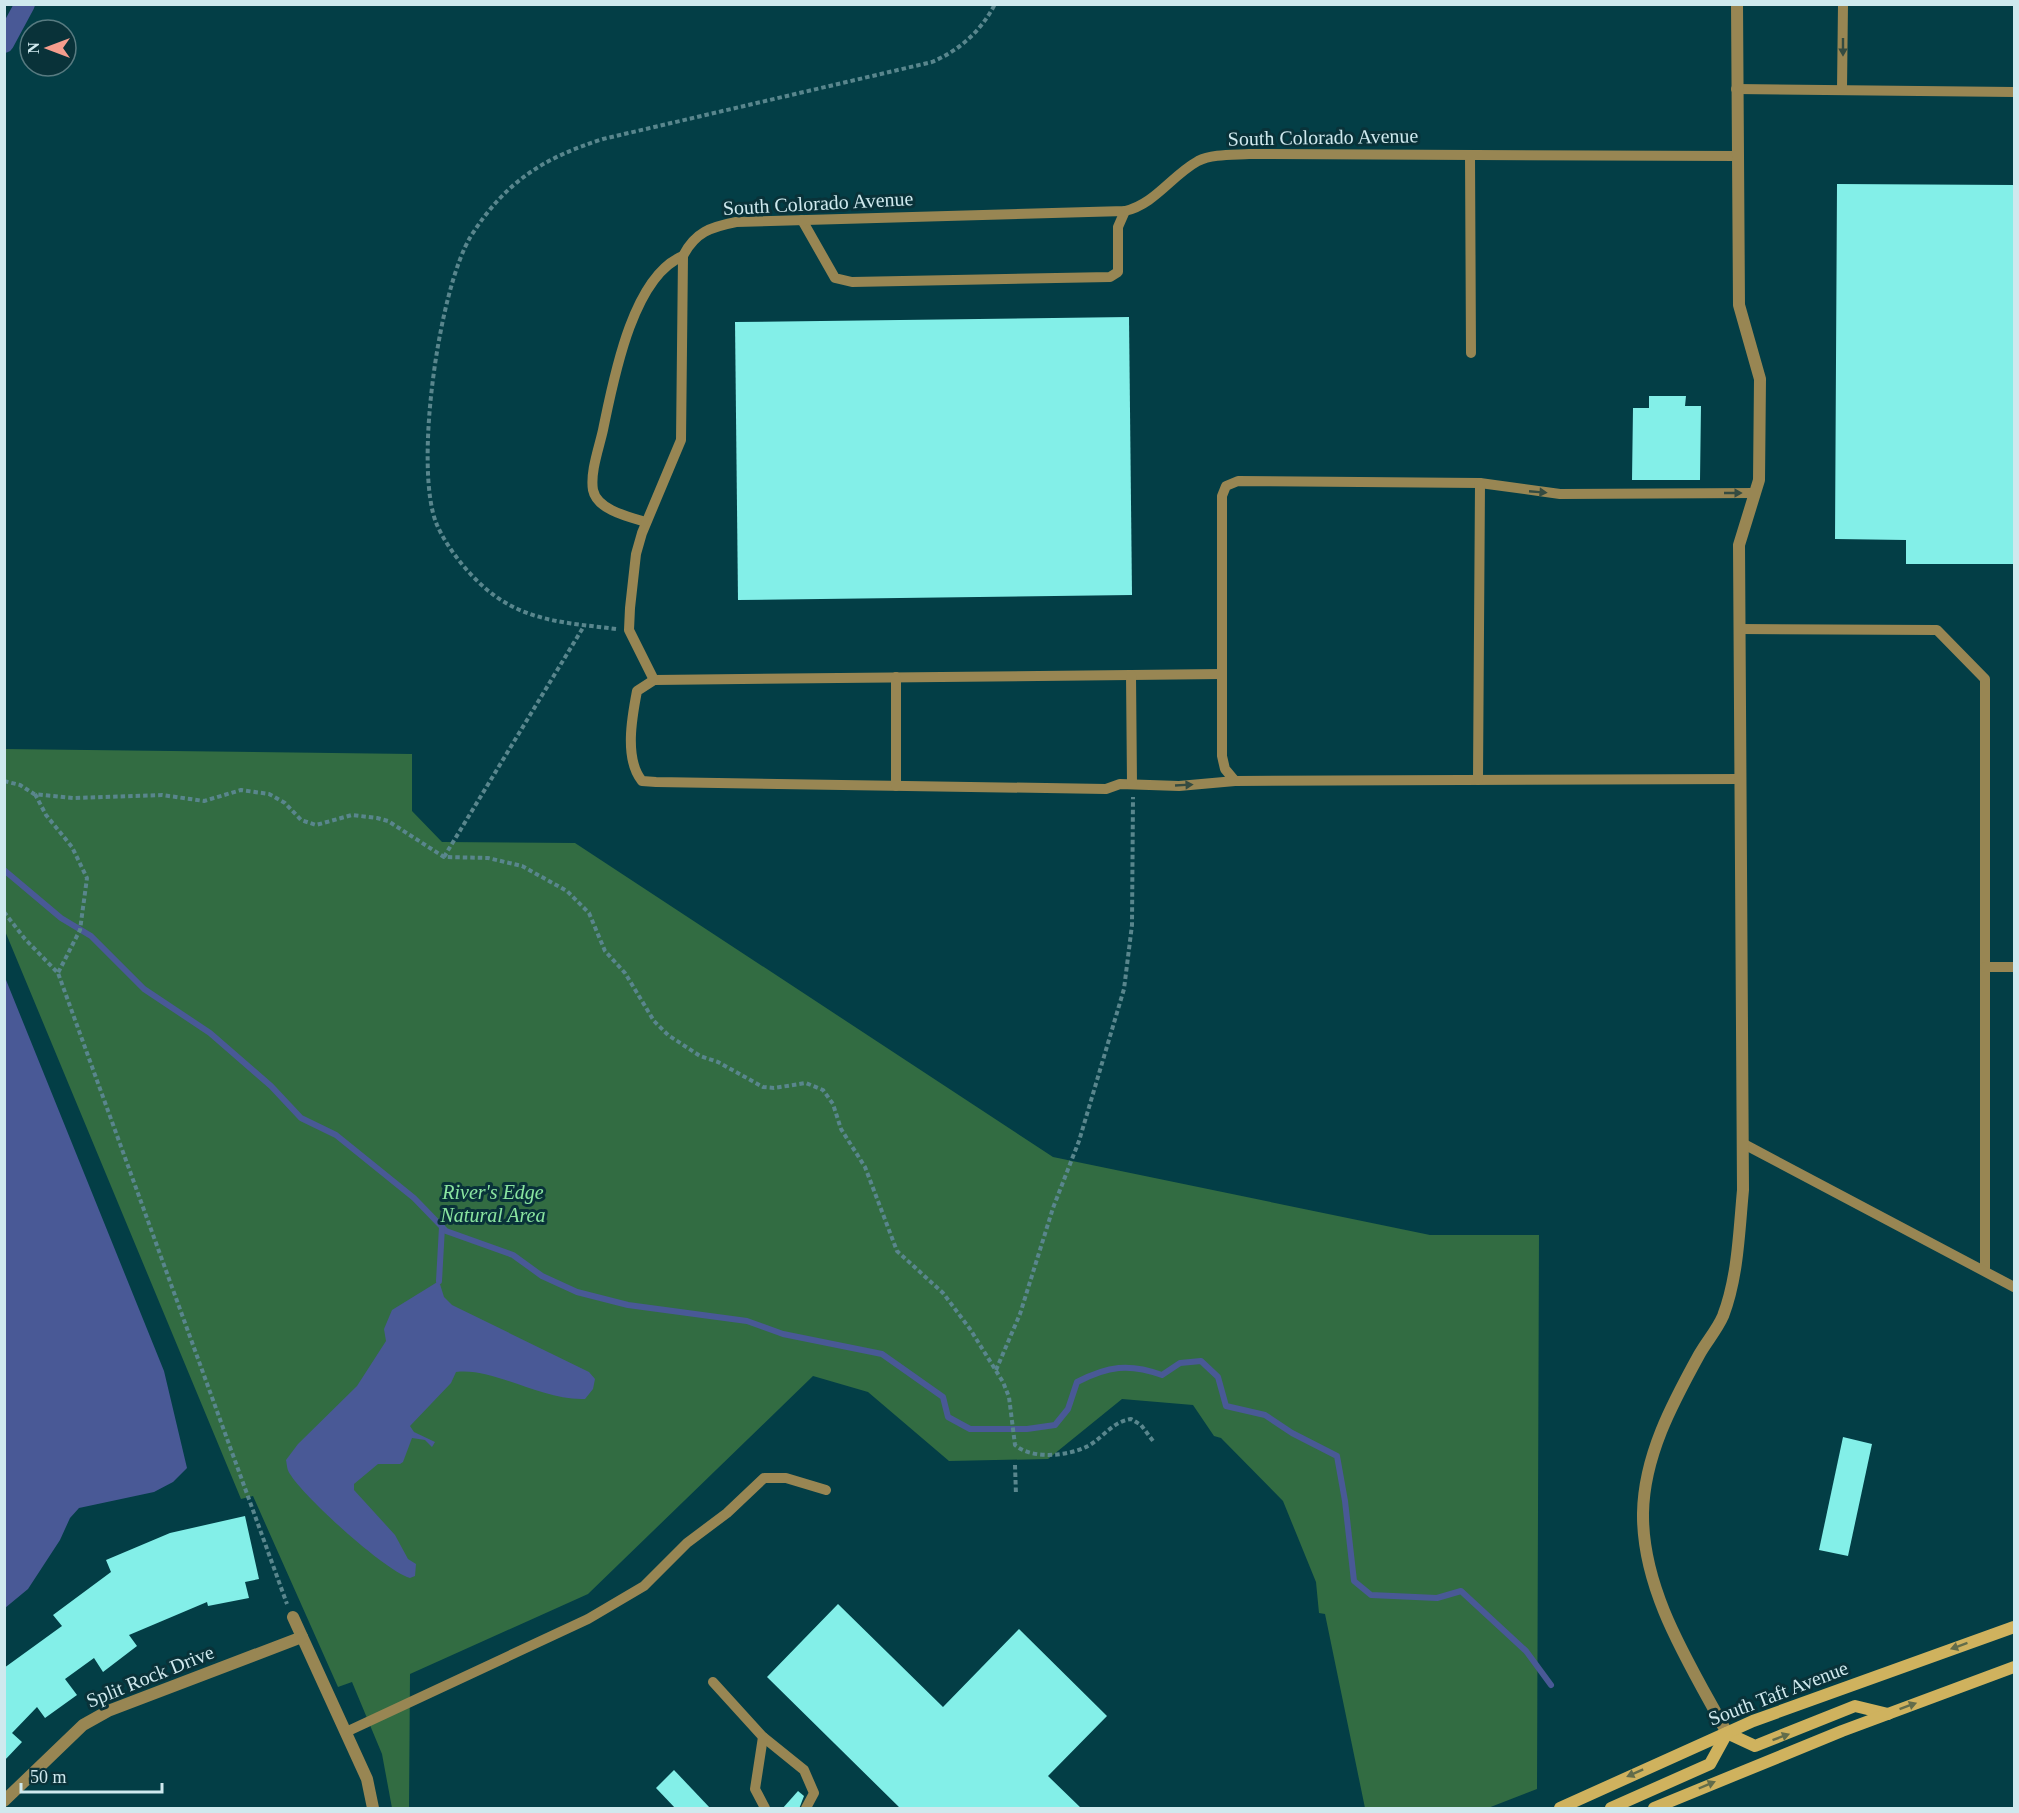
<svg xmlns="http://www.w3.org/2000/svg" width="2019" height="1813" font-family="Georgia,serif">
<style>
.green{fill:#326c42}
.water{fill:#495996}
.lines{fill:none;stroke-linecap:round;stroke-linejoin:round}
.stream{stroke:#495996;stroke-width:6}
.canal{stroke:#495996;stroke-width:20}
.building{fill:#83efe8}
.path{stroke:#59868d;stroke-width:4;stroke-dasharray:4.5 3;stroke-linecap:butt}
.lane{stroke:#988653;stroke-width:10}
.street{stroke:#988653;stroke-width:12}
.secondary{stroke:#cfb25e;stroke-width:12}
.oneway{fill:#344b41}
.oneway2{fill:#626c4a}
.labels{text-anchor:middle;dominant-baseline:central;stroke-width:6;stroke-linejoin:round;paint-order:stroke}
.street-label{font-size:20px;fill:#cfe9ee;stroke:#093239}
.park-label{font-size:20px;font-style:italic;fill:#8ae5a0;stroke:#093239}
</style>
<rect width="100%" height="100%" fill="#033e46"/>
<polygon class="green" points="4,749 412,754 412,811 442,842 575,843 1053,1157 1430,1235 1539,1235 1537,1789 1488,1808 1365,1808 1325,1614 1319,1613 1316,1582 1283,1501 1221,1438 1214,1436 1193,1405 1122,1399 1048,1459 949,1461 868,1392 813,1376 588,1594 410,1674 409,1808 392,1808 382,1754 352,1682 338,1687 253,1496 241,1499 5,931"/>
<g class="water">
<polygon points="4,975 164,1371 187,1468 173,1482 154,1492 79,1508 70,1518 60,1540 28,1589 5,1608"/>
<path d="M439 1281 444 1297 452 1305 589 1372 595 1379 593 1389 585 1399C541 1401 494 1367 456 1372L451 1383 410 1426 414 1432 435 1442 432 1447 425 1440 412 1438 403 1462 400 1464H378L354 1484V1490L395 1535 408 1559 416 1564 415 1576 410 1578C385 1571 304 1497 290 1474 287 1470 287 1465 286 1460L298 1444 357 1386 386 1341 384 1329 392 1310Z"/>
</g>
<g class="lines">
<g class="stream">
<path d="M4 870 61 918 91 936 144 989 210 1033 271 1086 301 1118 336 1135 414 1198 446 1231 513 1255 542 1276 577 1292 628 1305 747 1321 783 1334 882 1354 943 1397 948 1417 970 1429H1027L1055 1425 1068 1409 1077 1382C1108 1366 1129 1363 1162 1375L1180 1363 1201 1361 1218 1377 1226 1406 1265 1415 1292 1433 1337 1456 1345 1501 1354 1581 1371 1595 1437 1598 1461 1591 1526 1651 1551 1685"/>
<polyline points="439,1281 442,1227"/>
</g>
<polyline class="canal" points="4,43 25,4"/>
</g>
<g class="building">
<polygon points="1837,184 2014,185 2014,564 1906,564 1906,540 1835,539"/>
<polygon points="1129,317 1132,595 738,600 735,322"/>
<polygon points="1649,396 1686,396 1685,406 1701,406 1700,480 1632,480 1633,408 1649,408"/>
<polygon points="1843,1437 1872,1444 1848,1556 1819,1550"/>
<polygon points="245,1516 259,1579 245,1582 249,1598 208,1606 207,1602 129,1635 137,1646 103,1672 94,1658 65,1679 77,1695 45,1718 37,1707 12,1733 22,1742 4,1761 4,1668 62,1626 53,1615 111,1572 106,1560 170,1533"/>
<polygon points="838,1604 943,1707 1019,1629 1107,1716 1048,1776 1082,1809 901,1809 767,1677"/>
<polygon points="674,1770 711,1809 676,1809 656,1788"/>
<polygon points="798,1791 804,1796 799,1809 782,1809"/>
</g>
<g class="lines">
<g class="path">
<path d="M616 629C579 624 540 623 506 603 479 588 450 554 437 525 413 469 439 288 471 236 505 182 543 158 603 139L932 62C960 50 981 31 995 4"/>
<path d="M4 781 20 785 34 794 73 798 162 795 204 801 241 790 269 794 285 803 301 820 316 825 352 815 377 818 388 821 444 857 488 858 522 866 567 891 589 913 605 951 625 973 654 1021 668 1035 700 1056 718 1062 763 1087 774 1088 806 1083 823 1090 833 1104 841 1129 865 1167 897 1251 943 1293 970 1329 1003 1382 1009 1397 1015 1445C1032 1460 1069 1456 1088 1446 1104 1437 1112 1422 1131 1419L1141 1425 1153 1441"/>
<polyline points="35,794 46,815 72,847 87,878 80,930 58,973"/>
<polyline points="444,857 584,626"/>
<polyline points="4,912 25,939 58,973 287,1604"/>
<polyline points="996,1370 1020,1314 1053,1208 1079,1141 1124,989 1132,925 1133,797"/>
<polyline points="1015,1465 1016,1495"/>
</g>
<g class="lane">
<polyline points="1736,89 2014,92"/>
<polyline points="1842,89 1843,4"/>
<polyline points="1470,155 1471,353"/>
<polyline points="802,220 835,278 852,282 1110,277 1118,272 1118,227 1125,211"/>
<path d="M646 522C629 517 597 510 593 490 590 472 599 448 603 430 613 382 632 276 683 256"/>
<polyline points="1739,629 1937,630 1985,679 1985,1271"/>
<path d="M1222 674 654 680 637 691C632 717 624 759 642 781L656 782 1106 789 1120 784 1179 786 1235 781"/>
<polyline points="1131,675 1132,784"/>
<polyline points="896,677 896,786"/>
<path d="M654 680 629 630 630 608 636 554 642 533 681 440 683 256C695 232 711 227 736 222L1125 211C1155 204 1171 176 1198 161 1212 154 1233 155 1249 154L1737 156"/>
<polyline points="1740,779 1235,781 1225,769 1222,756 1222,496 1226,486 1238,481 1480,483 1560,494 1755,493"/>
<polyline points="1478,780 1480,483"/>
<polyline points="1985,967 2014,967"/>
<polyline points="1742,1143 2014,1287"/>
<polyline points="713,1682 763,1737 804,1770 814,1793 806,1808"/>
<polyline points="346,1732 588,1619 644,1586 687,1543 727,1513 764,1478 786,1478 826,1490"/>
<polyline points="763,1737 755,1789 765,1808"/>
</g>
<g class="street">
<polyline points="293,1617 367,1779 373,1808"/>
<path d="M1727 1733C1691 1666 1642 1592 1643 1513 1644 1456 1672 1404 1699 1355 1706 1342 1717 1330 1723 1316 1738 1277 1739 1232 1743 1190L1739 545 1759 480 1760 379 1739 305 1737 4"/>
<polyline points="4,1801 83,1725 108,1711 302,1637"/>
</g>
<g class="secondary">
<polyline points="1727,1733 1755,1746 1855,1706 1888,1714"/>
<polyline points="1560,1808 1753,1721 2014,1627"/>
<polyline points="1611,1808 1710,1764 1727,1733"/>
<polyline points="1654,1808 1842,1731 2014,1667"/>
</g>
</g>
<defs><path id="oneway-solid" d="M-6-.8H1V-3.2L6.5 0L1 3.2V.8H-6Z" transform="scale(1.5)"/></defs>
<g class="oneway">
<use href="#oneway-solid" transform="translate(1843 47) rotate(90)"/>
<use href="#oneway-solid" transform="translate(1538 492) rotate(5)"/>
<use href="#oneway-solid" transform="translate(1733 493)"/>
<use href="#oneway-solid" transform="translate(1184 785) rotate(-3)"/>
</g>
<g class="oneway2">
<use href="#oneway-solid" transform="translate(1959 1646) rotate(160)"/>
<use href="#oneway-solid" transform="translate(1908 1706) rotate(-20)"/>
<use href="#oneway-solid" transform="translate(1781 1737) rotate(-20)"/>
<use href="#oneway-solid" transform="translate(1635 1773) rotate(156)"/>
<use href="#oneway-solid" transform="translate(1707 1785) rotate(-23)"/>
</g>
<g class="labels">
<g class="street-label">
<text transform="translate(1323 137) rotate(-1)">South Colorado Avenue</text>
<text transform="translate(818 203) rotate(-3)">South Colorado Avenue</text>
<text transform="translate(150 1676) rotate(-22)">Split Rock Drive</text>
<text transform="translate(1778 1693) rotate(-21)">South Taft Avenue</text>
</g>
<g class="park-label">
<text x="493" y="1192">River's Edge<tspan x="493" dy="23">Natural Area</tspan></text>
</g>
</g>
<rect width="2019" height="1813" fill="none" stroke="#cfe9ee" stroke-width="12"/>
<g transform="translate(48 48) rotate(270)"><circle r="28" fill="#093239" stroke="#587b81" stroke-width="1.5"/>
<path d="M0-4.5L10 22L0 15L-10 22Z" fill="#f59d8d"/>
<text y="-9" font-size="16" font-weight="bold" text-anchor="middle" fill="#cfe9ee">N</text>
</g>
<path d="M21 1783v9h141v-9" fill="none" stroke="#cfe9ee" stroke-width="3"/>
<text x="30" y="1783" font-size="18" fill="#cfe9ee" stroke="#093239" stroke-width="4.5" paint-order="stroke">50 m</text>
</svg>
